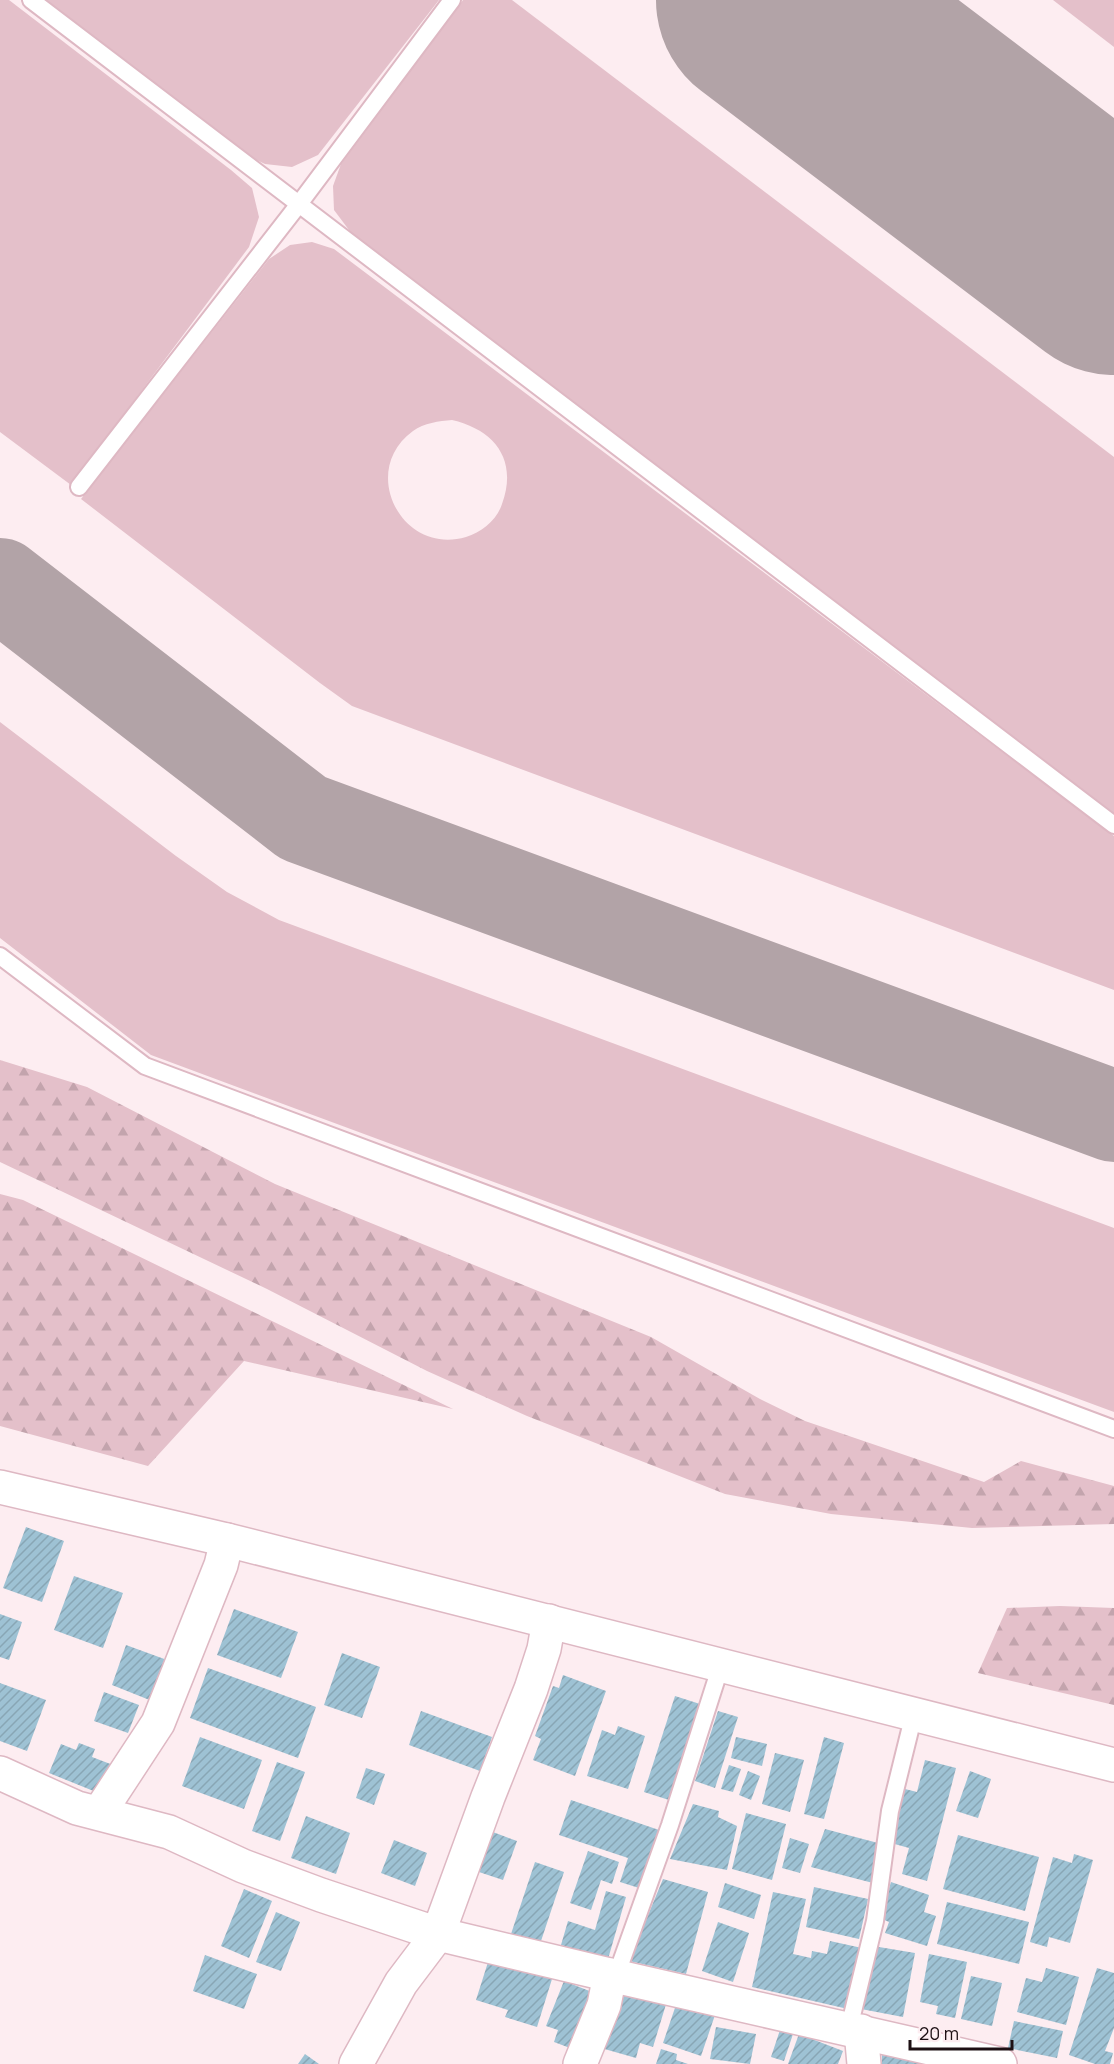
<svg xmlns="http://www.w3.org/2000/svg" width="1114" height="2064" font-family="Manrope,sans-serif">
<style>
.grass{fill:#e4c0ca;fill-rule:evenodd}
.forest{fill:url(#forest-firs)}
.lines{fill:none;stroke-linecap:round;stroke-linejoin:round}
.taxiway{stroke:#b2a3a7;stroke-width:92}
.runway{stroke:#b2a3a7;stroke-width:228}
.building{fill:url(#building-hatch)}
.service-casing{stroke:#deb8c3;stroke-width:20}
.minor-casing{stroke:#deb8c3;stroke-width:36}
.service{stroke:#fff;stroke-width:16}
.minor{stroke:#fff;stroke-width:33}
</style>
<defs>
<pattern id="forest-firs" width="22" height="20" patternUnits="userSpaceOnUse" patternTransform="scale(1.5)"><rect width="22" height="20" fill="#e4c0ca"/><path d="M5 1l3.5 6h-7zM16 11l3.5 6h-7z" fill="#c3a4ad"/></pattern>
<pattern id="building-hatch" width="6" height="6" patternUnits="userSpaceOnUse" patternTransform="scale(1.5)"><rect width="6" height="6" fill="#9ec2d4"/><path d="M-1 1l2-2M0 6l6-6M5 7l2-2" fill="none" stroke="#88a6b5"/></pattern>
</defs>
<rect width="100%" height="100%" fill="#fdedf1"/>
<g class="grass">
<polygon points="0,0 9,0 231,170 252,188 259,217 249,247 71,485 0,432"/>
<polygon points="42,0 439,0 318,155 292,167 265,164 233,149"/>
<polygon points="463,0 512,0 1114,457 1114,817 352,234 334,210 333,186 341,164"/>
<polygon points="1053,0 1114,0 1114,47"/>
<path d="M312 242 334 249 1114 836V990L352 706 320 683 81 499 269 259 290 245ZM452 420C495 430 518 460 502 504 497 520 482 532 466 537 402 556 358 471 413 431 424 423 439 421 452 420Z"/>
<polygon points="0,722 176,856 227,892 279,920 1114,1228 1114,1412 151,1055 0,938"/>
</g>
<g class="forest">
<polygon points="0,1060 87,1087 275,1184 651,1337 760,1399 805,1421 984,1482 1021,1461 1114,1486 1114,1524 972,1528 831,1514 725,1494 527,1416 427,1371 267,1289 0,1162"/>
<polygon points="0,1194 23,1200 453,1409 244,1361 148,1466 0,1426"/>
<polygon points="1060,1606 1114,1608 1114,1705 978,1673 1007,1608"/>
</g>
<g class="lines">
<polyline class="taxiway" points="0,584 303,818 1114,1116"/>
<polyline class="runway" points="770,0 1114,261"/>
</g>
<g class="building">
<polygon points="26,1527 64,1541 42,1602 3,1588"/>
<polygon points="74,1576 123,1593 103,1648 54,1630"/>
<polygon points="234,1609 298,1632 281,1678 217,1655"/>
<polygon points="0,1614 22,1622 9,1660 0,1657"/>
<polygon points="126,1645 167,1660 152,1701 112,1685"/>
<polygon points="342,1653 380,1667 362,1718 324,1705"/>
<polygon points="208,1668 316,1707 298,1758 190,1718"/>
<polygon points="563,1675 606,1691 575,1776 533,1760 541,1739 535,1736 553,1686 559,1688"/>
<polygon points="0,1683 46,1700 27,1751 0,1741"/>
<polygon points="104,1692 139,1705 128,1733 94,1721"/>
<polygon points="675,1696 700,1704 669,1800 644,1792"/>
<polygon points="421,1711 492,1737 480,1771 409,1745"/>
<polygon points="718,1711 738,1717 715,1788 695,1781"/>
<polygon points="618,1726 645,1736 628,1789 587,1776 602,1730 615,1735"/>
<polygon points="200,1737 262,1760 244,1809 182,1786"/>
<polygon points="736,1737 767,1744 762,1766 731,1758"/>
<polygon points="824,1737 844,1743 824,1819 804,1814"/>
<polygon points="79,1743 95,1749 92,1757 113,1765 101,1794 49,1773 61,1744 76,1750"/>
<polygon points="775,1753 804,1760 790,1812 762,1804"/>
<polygon points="925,1760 956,1768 927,1881 902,1874 909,1848 891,1843 905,1789 917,1792"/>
<polygon points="277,1762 305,1772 280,1841 252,1831"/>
<polygon points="729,1765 741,1769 733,1792 721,1789"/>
<polygon points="366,1768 385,1774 374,1805 356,1798"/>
<polygon points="748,1771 760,1776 751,1800 739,1795"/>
<polygon points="970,1771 991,1779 978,1818 956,1811"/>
<polygon points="571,1800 659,1830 639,1888 620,1882 628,1858 559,1835"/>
<polygon points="693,1804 719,1811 718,1817 737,1826 727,1870 670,1859"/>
<polygon points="746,1813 786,1824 772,1880 732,1869"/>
<polygon points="306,1816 350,1833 336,1874 291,1858"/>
<polygon points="485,1829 517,1841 503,1880 470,1869"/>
<polygon points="825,1829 878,1843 873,1883 811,1867"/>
<polygon points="958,1835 1039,1857 1025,1911 943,1889"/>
<polygon points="790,1838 809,1844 800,1873 782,1868"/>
<polygon points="394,1840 427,1853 415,1886 381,1873"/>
<polygon points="588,1851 619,1862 612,1884 601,1880 591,1910 570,1903"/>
<polygon points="1074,1854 1093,1860 1070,1943 1049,1937 1047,1947 1030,1942 1053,1857 1072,1863"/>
<polygon points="535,1862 564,1872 540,1944 511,1934"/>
<polygon points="663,1879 708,1892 686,1974 629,1961"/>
<polygon points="891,1882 929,1895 924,1912 936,1916 927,1946 885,1933 889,1922 880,1918"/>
<polygon points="725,1883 761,1895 754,1919 718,1907"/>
<polygon points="814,1887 868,1899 859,1939 806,1927"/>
<polygon points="244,1889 272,1901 249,1958 221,1946"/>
<polygon points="606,1891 626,1897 608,1959 561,1945 568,1921 595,1930"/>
<polygon points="773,1892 806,1899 793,1954 811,1958 812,1951 827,1954 830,1941 862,1948 848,2009 752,1987"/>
<polygon points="947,1902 1029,1922 1019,1964 937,1944"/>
<polygon points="276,1912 300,1922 281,1971 256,1962"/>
<polygon points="718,1922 749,1933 733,1982 702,1971"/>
<polygon points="873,1946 915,1953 903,2017 861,2009"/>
<polygon points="929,1954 967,1962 955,2018 936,2014 938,2006 920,2002"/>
<polygon points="205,1955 257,1974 244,2009 193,1991"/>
<polygon points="489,1959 552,1979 537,2027 505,2017 508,2010 476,2000"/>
<polygon points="1046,1968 1079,1977 1066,2025 1017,2012 1026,1978 1042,1982"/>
<polygon points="1097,1968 1114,1973 1114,2028 1105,2051 1113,2053 1110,2064 1095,2064 1069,2055"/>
<polygon points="971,1976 1002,1983 992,2026 961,2019"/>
<polygon points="564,1981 592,1992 570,2048 554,2042 558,2030 546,2026"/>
<polygon points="620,1986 667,2001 653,2047 640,2043 636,2058 601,2048"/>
<polygon points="677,2002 715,2015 701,2056 663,2043"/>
<polygon points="1014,2021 1063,2031 1057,2058 1008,2048"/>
<polygon points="716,2027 756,2034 750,2064 710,2059"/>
<polygon points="780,2030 793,2034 784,2061 771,2057"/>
<polygon points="799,2034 843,2051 838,2064 788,2064"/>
<polygon points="882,2048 937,2064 882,2064"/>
<polygon points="661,2049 677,2054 676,2060 688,2064 656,2064"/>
<polygon points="305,2054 319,2064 298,2064"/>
</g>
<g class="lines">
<g class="service-casing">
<g id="service">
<polyline points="31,0 1114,825"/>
<polyline points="79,487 299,204 452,0"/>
<polyline points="0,956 145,1066 1114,1429"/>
<polyline points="610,1975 620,1965 670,1825 721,1665"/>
<polyline points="849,2028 875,1921 890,1811 914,1714"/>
</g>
</g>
<g class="minor-casing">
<g id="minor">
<polyline points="0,1487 227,1540 1114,1765"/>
<polyline points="0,1773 77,1808 169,1832 243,1866 321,1895 438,1934 610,1975 1000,2064"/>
<polyline points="99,1813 158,1723 221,1565 227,1540"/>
<polyline points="861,2031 864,2064"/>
<polyline points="356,2064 401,1983 438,1934 488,1797 531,1689 544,1649 549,1621"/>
<polyline points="580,2064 604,2005 610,1975"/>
</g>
</g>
<use href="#service" class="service"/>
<use href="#minor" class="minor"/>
</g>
<path d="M910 2040v9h102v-9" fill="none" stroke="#1d1014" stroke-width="3"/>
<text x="919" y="2040" font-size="18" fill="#1d1014" stroke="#fdedf1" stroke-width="4.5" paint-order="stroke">20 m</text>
</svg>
